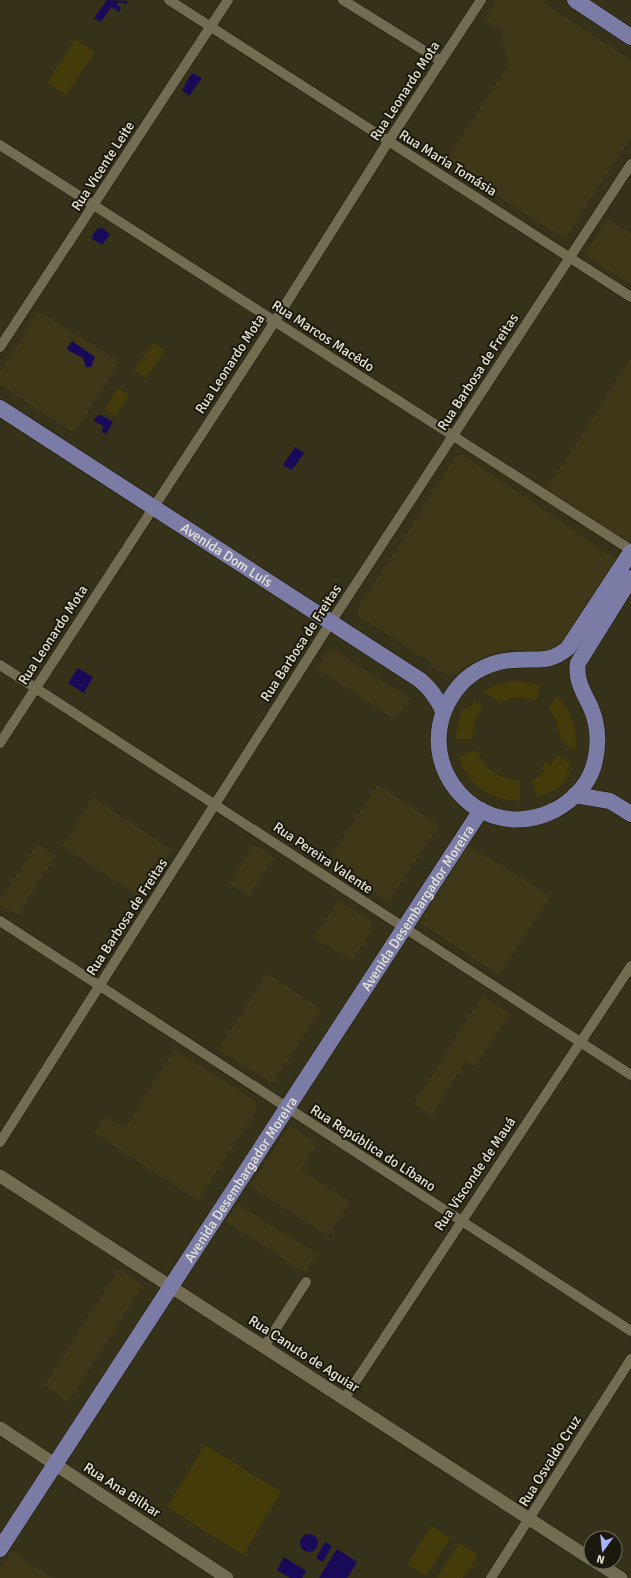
<svg xmlns="http://www.w3.org/2000/svg" width="631" height="1578" font-family="Signika,sans-serif">
<style>
.built{fill:#3e3718}
.green{fill:#443b0a}
.water{fill:#190959}
.lines{fill:none;stroke-linecap:round;stroke-linejoin:round}
.minor-casing{stroke:#1d1803;stroke-width:11}
.tertiary-casing{stroke:#1d1803;stroke-width:14}
.primary-casing{stroke:#1d1803;stroke-width:17}
.minor{stroke:#716c52;stroke-width:10}
.tertiary{stroke:#716c52;stroke-width:13}
.primary{stroke:#7a7ca5;stroke-width:16}
.labels{text-anchor:middle;dominant-baseline:central;stroke-width:4;stroke-linejoin:round;paint-order:stroke}
.street-label{font-size:14px;fill:#e7e4d6;stroke:#1b190e}
</style>
<rect width="100%" height="100%" fill="#363119"/>
<g class="built">
<polygon points="497,0 539,0 631,60 631,137 565,239 445,163 508,65 500,29 484,20"/>
<polygon points="607,219 631,234 631,284 584,255"/>
<polygon points="39,311 120,362 74,433 0,385 0,371"/>
<polygon points="631,358 631,540 629,543 545,491"/>
<polygon points="462,454 617,560 567,639 553,651 511,650 494,653 472,663 457,673 447,675 430,667 432,663 358,616 357,610 456,456"/>
<polygon points="331,648 410,698 395,720 317,669"/>
<polygon points="378,785 439,825 389,902 328,861"/>
<polygon points="93,798 171,849 141,898 62,846"/>
<polygon points="37,844 56,856 18,915 0,905 0,901"/>
<polygon points="254,845 274,858 249,896 229,883"/>
<polygon points="470,846 551,896 499,975 421,923 422,918 466,848"/>
<polygon points="338,900 370,920 373,929 352,961 314,937"/>
<polygon points="267,973 321,1009 273,1084 218,1049"/>
<polygon points="482,996 510,1013 475,1067 466,1061 435,1110 437,1112 434,1116 414,1104"/>
<polygon points="175,1049 255,1101 257,1110 198,1201 94,1133 106,1116 125,1128"/>
<polygon points="290,1125 318,1144 301,1170 350,1202 328,1236 250,1186"/>
<polygon points="238,1204 317,1254 305,1273 226,1222"/>
<polygon points="120,1268 143,1286 68,1402 44,1385"/>
<polygon points="12,1551 53,1578 0,1578 0,1570"/>
</g>
<g class="green">
<polygon points="75,39 95,52 66,95 47,83"/>
<polygon points="153,343 165,350 146,378 134,370"/>
<polygon points="118,388 129,395 115,416 105,409"/>
<polygon points="513,681 532,683 541,686 536,700 517,697 499,702 483,691 498,684"/>
<path d="M557 696C572 712 578 729 575 751L561 741 557 722 549 708Z"/>
<path d="M475 701 483 707 474 721 472 739H456C456 727 459 717 464 707L468 709Z"/>
<path d="M476 750C485 769 499 780 520 780V801C490 800 468 785 459 757Z"/>
<polygon points="557,755 571,763 567,770 571,773 557,789 537,798 532,781 545,771 542,768 546,762 550,765"/>
<polygon points="205,1445 281,1492 243,1555 167,1507"/>
<polygon points="431,1526 450,1538 426,1576 407,1564"/>
<polygon points="459,1543 478,1555 463,1578 437,1578"/>
</g>
<g class="water">
<polygon points="107,0 128,1 126,4 119,2 117,4 121,9 119,12 111,7 101,22 94,18"/>
<polygon points="192,73 202,78 189,96 182,90"/>
<polygon points="102,228 110,234 102,245 91,238 97,229"/>
<polygon points="72,341 95,357 91,367 86,367 83,358 68,350 67,348"/>
<polygon points="101,415 113,422 106,434 102,432 103,426 94,421 97,416"/>
<polygon points="295,447 304,453 292,470 283,465"/>
<polygon points="78,668 93,677 84,693 68,683"/>
<circle cx="309" cy="1543" r="9"/>
<polygon points="325,1542 332,1546 323,1562 316,1558"/>
<polygon points="337,1549 357,1562 347,1578 319,1578"/>
<polygon points="284,1557 306,1571 302,1578 290,1578 277,1570"/>
</g>
<g class="lines">
<g class="minor-casing">
<g id="minor">
<polyline points="169,0 631,297"/>
<polyline points="343,0 441,61"/>
<polyline points="0,145 631,550"/>
<polyline points="0,347 228,0"/>
<polyline points="0,665 631,1075"/>
<polyline points="0,743 268,332 388,142 481,0"/>
<polyline points="0,921 631,1331"/>
<polyline points="0,1142 331,622 631,164"/>
<polyline points="264,1347 306,1282"/>
<polyline points="344,1399 631,966"/>
<polyline points="491,1578 631,1359"/>
</g>
</g>
<g class="tertiary-casing">
<g id="tertiary">
<polyline points="0,1176 591,1559"/>
<polyline points="0,1428 227,1578"/>
<polyline points="596,1562 621,1578"/>
</g>
</g>
<g class="primary-casing">
<g id="primary">
<polyline points="575,0 631,37"/>
<path id="s1" d="M0 408 420 680C431 689 437 698 443 711"/>
<path d="M631 552 568 648C549 664 537 658 514 660 494 661 473 670 460 685 401 754 475 850 555 810 572 801 587 786 593 768 599 749 599 727 591 708 584 693 575 680 578 663L631 578"/>
<polyline points="575,795 610,801 631,814"/>
<path id="s2" d="M0 1549 481 810"/>
</g>
</g>
<use href="#minor" class="minor"/>
<use href="#tertiary" class="tertiary"/>
<use href="#primary" class="primary"/>
</g>
<g class="labels">
<g class="street-label">
<text transform="translate(405 91) rotate(-57)">Rua Leonardo Mota</text>
<text transform="translate(448 163) rotate(32)">Rua Maria Tomásia</text>
<text transform="translate(103 166) rotate(-57)">Rua Vicente Leite</text>
<text transform="translate(323 336) rotate(33)">Rua Marcos Macêdo</text>
<text transform="translate(230 364) rotate(-57)">Rua Leonardo Mota</text>
<text transform="translate(478 372) rotate(-57)">Rua Barbosa de Freitas</text>
<text stroke="none"><textPath href="#s1" startOffset="270">Avenida Dom Luís</textPath></text>
<text transform="translate(53 635) rotate(-57)">Rua Leonardo Mota</text>
<text transform="translate(301 643) rotate(-57)">Rua Barbosa de Freitas</text>
<text transform="translate(323 858) rotate(34)">Rua Pereira Valente</text>
<text stroke="none"><textPath href="#s2" startOffset="765">Avenida Desembargador Moreira</textPath></text>
<text transform="translate(127 917) rotate(-57)">Rua Barbosa de Freitas</text>
<text transform="translate(373 1148) rotate(33)">Rua República do Líbano</text>
<text transform="translate(475 1174) rotate(-56)">Rua Visconde de Mauá</text>
<text stroke="none"><textPath href="#s2" startOffset="441">Avenida Desembargador Moreira</textPath></text>
<text transform="translate(304 1354) rotate(33)">Rua Canuto de Aguiar</text>
<text transform="translate(550 1461) rotate(-58)">Rua Osvaldo Cruz</text>
<text transform="translate(122 1490) rotate(33)">Rua Ana Bilhar</text>
</g>
</g>
<g transform="translate(603 1550) rotate(195)"><circle r="19" fill="#1b190e" stroke="#6d6a5e"/>
<path d="M0-3L7 15L0 10L-7 15Z" fill="#a8b0fc"/>
<text y="-6" font-size="11" font-weight="bold" text-anchor="middle" fill="#e7e4d6">N</text>
</g>
</svg>
